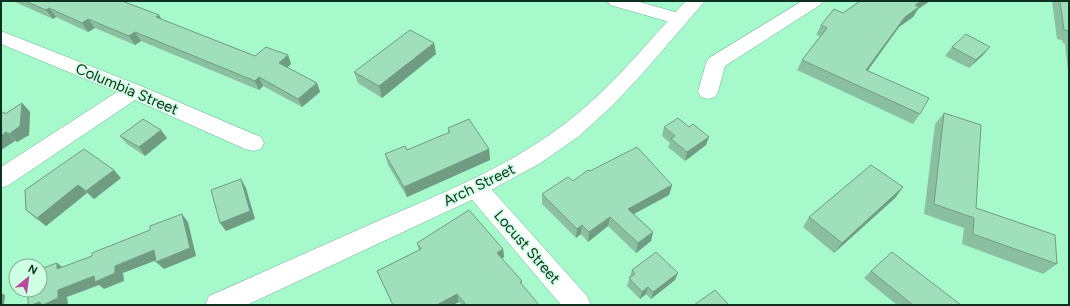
<svg xmlns="http://www.w3.org/2000/svg" width="1070" height="306" font-family="Figtree,sans-serif">
<style>
.lines{fill:none;stroke-linecap:round;stroke-linejoin:round}
.minor-casing{stroke:#65b78b;stroke-width:1}
.major-casing{stroke:#65b78b;stroke-width:1}
.minor{fill:#fff;fill-rule:evenodd}
.major{fill:#fff;fill-rule:evenodd}
.wall{fill:#8ac0a1}
.shaded-wall{fill:#709c83}
.building{fill:#a0dfbb;stroke:#709c83}
.labels{text-anchor:middle;dominant-baseline:central;stroke-width:3.5;stroke-linejoin:round;paint-order:stroke}
.street-label{font-size:15px;fill:#0d3120;stroke:#ceffe2}
</style>
<rect width="100%" height="100%" fill="#a6f9cb"/>
<g class="lines">
<g class="minor-casing">
<g id="minor">
<polygon points="607,1 636,1 686,15 689,19 686,23 680,25 610,5"/>
<polygon points="802,1 823,1 820,5 725,66 718,92 715,97 708,99 701,97 698,92 706,63 709,58"/>
<polygon points="1,31 141,86 261,137 264,143 261,149 253,151 245,149 135,100 9,185 1,188 1,167 117,92 1,44"/>
<polygon points="476,179 484,181 587,296 591,305 561,305 468,195 464,188 468,181"/>
</g>
</g>
<g class="major-casing">
<path id="major" d="M686 1H705L643 73 612 106 578 137 539 164 478 197 247 305H205L209 296C266 271 323 245 380 220 443 193 508 167 563 125 610 90 646 44 686 1Z"/>
</g>
<use href="#minor" class="minor"/>
<use href="#major" class="major"/>
</g>
<g class="wall">
<polygon points="14,1 122,1 159,15 162,20 255,56 288,55 291,64 287,68 317,83 320,92 302,107 263,86 259,90 141,41 135,45 95,28 88,32 56,17 53,19 15,2"/>
<polygon points="860,1 930,1 918,9 913,17 899,27 867,71 920,114 913,124 797,70 802,60 820,36 816,35 821,25 843,13"/>
<polygon points="1052,1 1069,1 1069,71 1068,71 1065,44 1063,43 1062,40 1057,39"/>
<polygon points="434,43 436,54 382,98 358,83 354,72"/>
<polygon points="952,47 990,47 983,55 969,68 945,56"/>
<polygon points="22,103 30,112 29,135 17,142 15,141 1,150 5,114"/>
<polygon points="944,113 976,208 1057,264 1043,274 962,244 964,228 924,214 935,124"/>
<polygon points="664,127 706,145 685,161 668,147 670,143 662,136"/>
<polygon points="448,128 489,149 490,160 407,197 388,165 385,154 407,150 448,133"/>
<polygon points="120,136 167,138 145,156 127,144"/>
<polygon points="121,178 94,199 87,193 46,226 35,218 26,210 25,190"/>
<polygon points="573,181 672,185 669,195 634,214 653,232 651,241 636,253 608,226 588,242 581,234 576,238 542,204 542,194"/>
<polygon points="903,187 895,198 834,253 803,227 809,217"/>
<polygon points="417,243 503,249 504,257 502,259 522,281 522,285 539,305 462,305 459,302 453,305 393,305 377,271 419,250"/>
<polygon points="632,270 675,280 651,299 646,294 640,299 627,286"/>
<polygon points="871,271 961,305 897,305 864,278"/>
</g>
<g class="shaded-wall">
<polygon points="922,1 930,1 918,9 913,17 899,27 861,80 866,70 905,17 915,5"/>
<polygon points="49,8 56,17 53,19 46,10"/>
<polygon points="159,15 164,24 156,17"/>
<polygon points="88,19 95,28 88,32 82,23"/>
<polygon points="135,32 141,41 135,45 129,36"/>
<polygon points="434,43 436,54 382,98 379,86"/>
<polygon points="990,47 983,55 969,68 976,60"/>
<polygon points="288,55 291,64 282,72 279,63"/>
<polygon points="259,77 263,86 259,90 255,81"/>
<polygon points="317,83 320,92 302,107 298,99"/>
<polygon points="22,103 30,112 29,135 17,142 9,134"/>
<polygon points="161,130 167,138 145,156 139,147"/>
<polygon points="6,132 15,141 1,150 1,136"/>
<polygon points="709,137 706,145 685,161 687,152"/>
<polygon points="489,149 490,160 407,197 404,187"/>
<polygon points="114,170 121,178 94,199 86,191"/>
<polygon points="241,179 246,188 255,219 226,231 220,223"/>
<polygon points="78,185 87,193 46,226 37,218"/>
<polygon points="672,185 669,195 626,218 628,209"/>
<polygon points="903,187 895,198 834,253 842,243"/>
<polygon points="182,214 188,222 196,256 164,269 156,262"/>
<polygon points="610,217 608,226 588,242 589,232"/>
<polygon points="582,225 581,234 576,238 577,229"/>
<polygon points="653,232 651,241 636,253 638,243"/>
<polygon points="503,249 504,257 498,261 497,253"/>
<polygon points="154,250 162,258 123,273 124,281 104,289 99,285 67,297 68,305 32,305 39,302 58,290 115,266"/>
<polygon points="57,263 66,270 57,269"/>
<polygon points="678,273 675,280 651,299 653,292"/>
<polygon points="648,287 646,294 640,299 642,292"/>
<polygon points="1,293 5,295 4,305 1,305"/>
<polygon points="457,294 459,302 453,305 437,305"/>
</g>
<g class="building">
<polygon points="25,1 122,1 159,15 156,17 255,56 266,47 288,55 279,63 317,83 298,99 259,77 255,81 135,32 129,36 88,19 82,23 49,8 46,10"/>
<polygon points="860,1 922,1 915,5 919,7 905,17 866,70 929,98 920,114 802,60 827,28 821,25 834,9 843,13"/>
<polygon points="1060,1 1069,1 1069,31 1064,30"/>
<polygon points="410,30 434,43 379,86 354,72"/>
<polygon points="966,34 990,47 976,60 952,47"/>
<polygon points="22,103 20,126 9,134 6,132 1,136 1,114 4,112 5,114"/>
<polygon points="944,113 981,125 976,208 1055,235 1057,264 973,234 974,218 934,204"/>
<polygon points="678,118 689,127 693,124 709,137 687,152 671,139 675,136 664,127"/>
<polygon points="143,119 161,130 139,147 120,136"/>
<polygon points="469,119 489,149 404,187 385,154 405,146 407,150 450,132 448,128"/>
<polygon points="637,147 672,185 628,209 653,232 638,243 610,217 589,232 582,225 577,229 542,194 568,177 573,181 588,170 590,171"/>
<polygon points="84,149 114,170 86,191 78,185 37,218 26,210 25,190"/>
<polygon points="871,165 903,187 842,243 809,217"/>
<polygon points="241,179 250,211 220,223 211,190"/>
<polygon points="469,210 503,249 497,253 522,281 520,282 539,305 466,305 457,294 437,305 393,305 377,271 421,249 417,243"/>
<polygon points="182,214 190,248 156,262 154,250 115,266 115,273 95,282 94,276 58,290 58,298 43,305 39,302 32,305 28,305 28,290 40,290 40,269 57,263 57,269 92,256 92,253 150,230 150,226"/>
<polygon points="656,252 678,273 653,292 648,287 642,292 629,278 635,274 632,270"/>
<polygon points="892,252 961,305 913,305 871,271"/>
<polygon points="715,290 729,305 694,305"/>
</g>
<g class="labels">
<g class="street-label">
<text transform="translate(127 89) rotate(23)">Columbia Street</text>
<text transform="translate(479 185) rotate(-26)">Arch Street</text>
<text transform="translate(527 247) rotate(49)">Locust Street</text>
</g>
</g>
<rect width="1070" height="306" fill="none" stroke="#0d3120" stroke-width="4"/>
<g transform="translate(28 278) rotate(29)"><circle r="19" fill="#ceffe2" stroke="#81ad94"/>
<path d="M0-3L7 15L0 10L-7 15Z" fill="#bc479e"/>
<text y="-6" font-size="11" font-weight="bold" text-anchor="middle" fill="#0d3120">N</text>
</g>
</svg>
